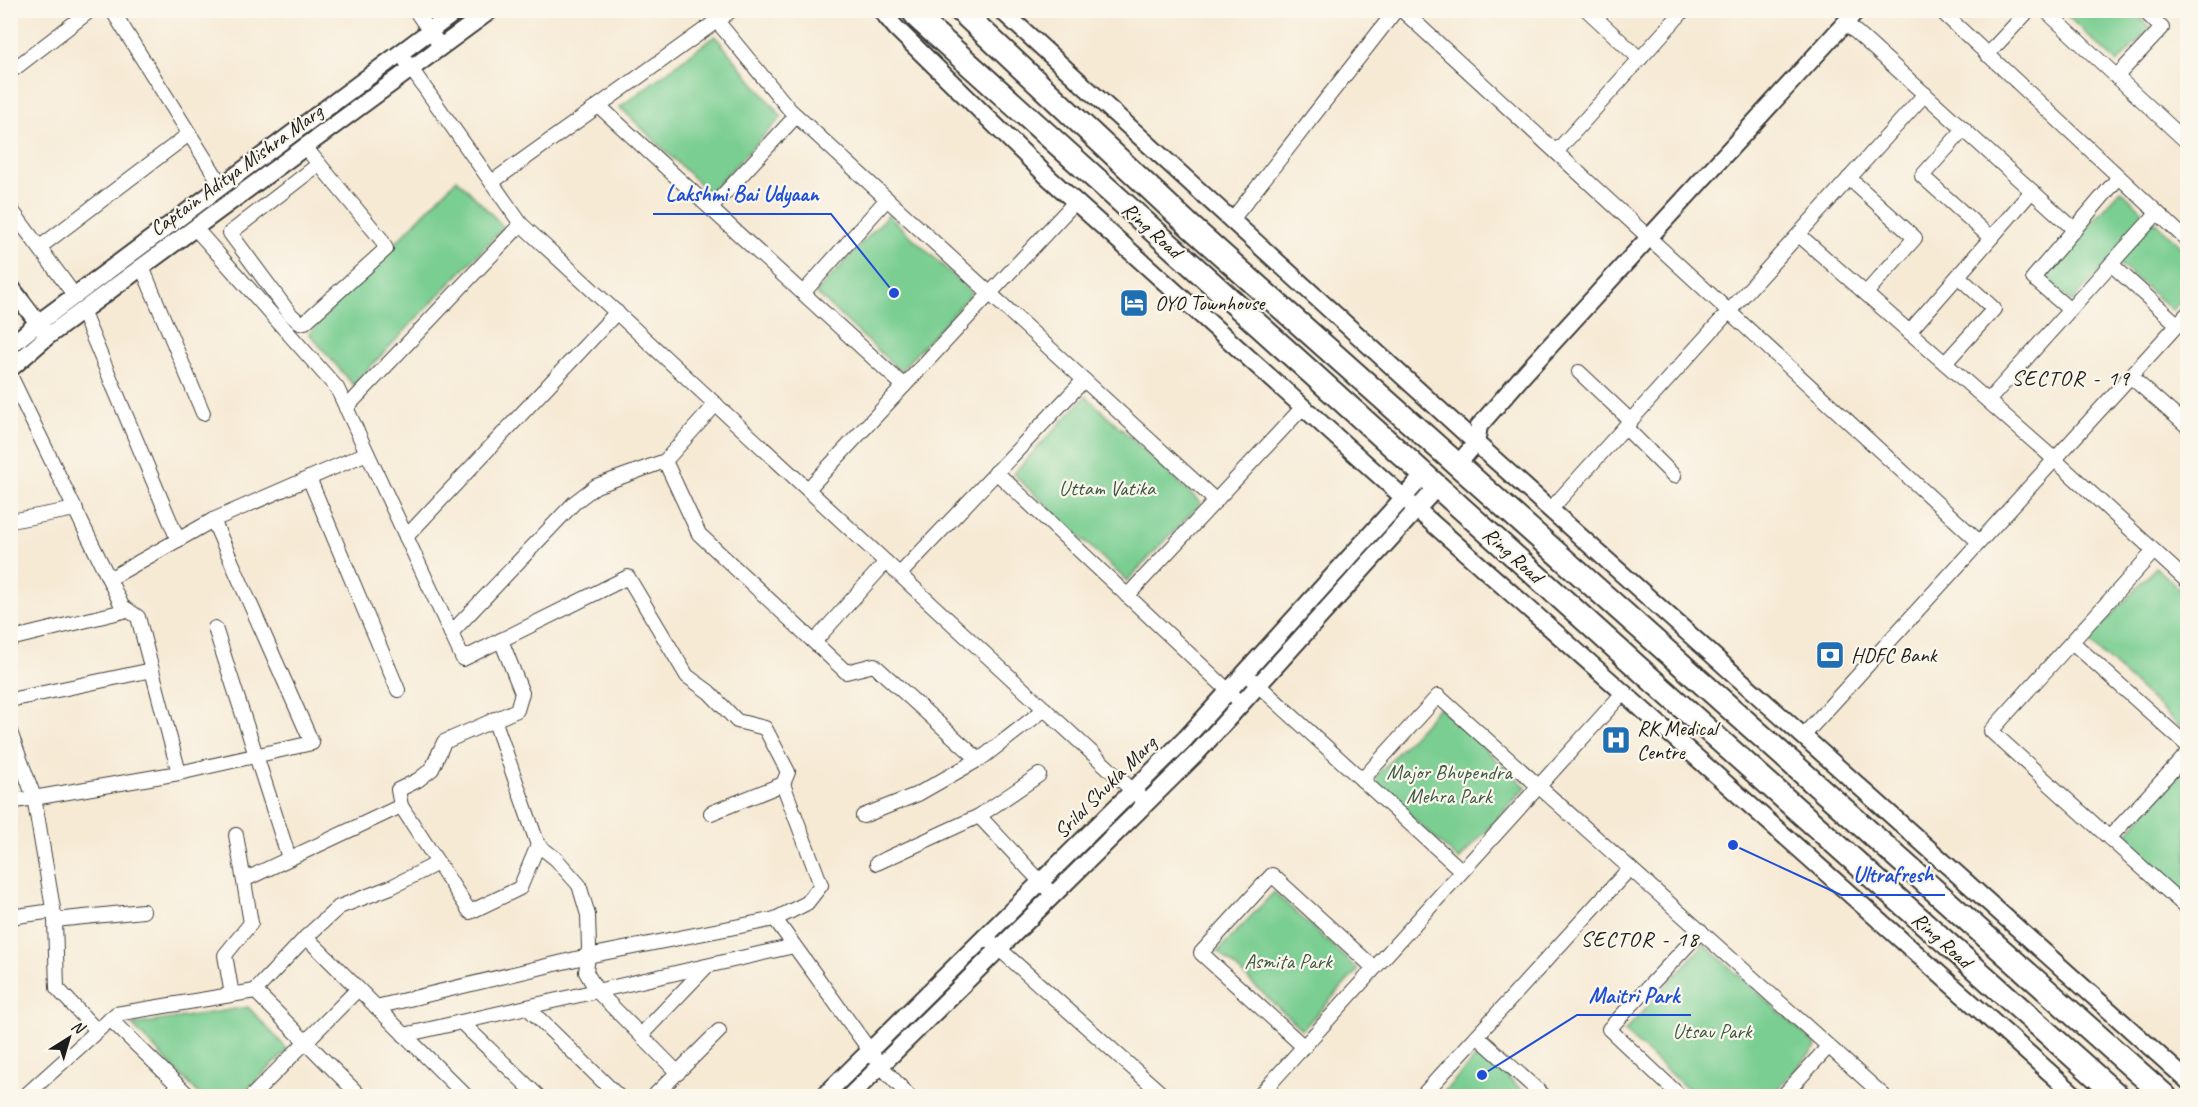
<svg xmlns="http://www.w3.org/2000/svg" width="2198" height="1107" font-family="Caveat,sans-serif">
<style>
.park{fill:#7ace92;stroke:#4b7557;stroke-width:1.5}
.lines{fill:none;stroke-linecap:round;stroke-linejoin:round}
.minor-casing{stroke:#3d3b38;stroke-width:16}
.tertiary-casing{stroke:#3d3b38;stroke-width:20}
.trunk-casing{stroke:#3d3b38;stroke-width:26}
.minor{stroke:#fff;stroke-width:14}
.tertiary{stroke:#fff;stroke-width:16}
.trunk{stroke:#fff;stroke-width:22}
.labels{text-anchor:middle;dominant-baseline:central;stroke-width:4.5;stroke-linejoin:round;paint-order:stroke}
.street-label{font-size:21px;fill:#1c1c1c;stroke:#fbf7ec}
.poi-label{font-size:21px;fill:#1c1c1c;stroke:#fbf7ec;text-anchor:start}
.park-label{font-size:21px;fill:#3d5a45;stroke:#fbf7ec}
.neighbourhood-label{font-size:22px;letter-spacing:1.5px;fill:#1c1c1c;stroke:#fbf7ec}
.leader{fill:none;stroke:#1d4ed8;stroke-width:2}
.callout-dot{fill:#1d4ed8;stroke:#fbf7ec;stroke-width:2}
.callout-label{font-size:22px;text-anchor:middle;font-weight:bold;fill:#1d4ed8;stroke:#fbf7ec;stroke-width:4.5;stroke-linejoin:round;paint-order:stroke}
</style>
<rect width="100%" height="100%" fill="#fbf7ec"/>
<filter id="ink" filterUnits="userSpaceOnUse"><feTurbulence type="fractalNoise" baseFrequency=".0167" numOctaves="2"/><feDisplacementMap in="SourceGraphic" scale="12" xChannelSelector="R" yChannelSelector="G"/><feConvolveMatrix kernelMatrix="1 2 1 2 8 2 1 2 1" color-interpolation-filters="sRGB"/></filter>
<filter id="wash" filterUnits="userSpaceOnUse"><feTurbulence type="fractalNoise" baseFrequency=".008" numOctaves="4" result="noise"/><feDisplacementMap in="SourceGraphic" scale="24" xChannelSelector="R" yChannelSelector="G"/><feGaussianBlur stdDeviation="1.35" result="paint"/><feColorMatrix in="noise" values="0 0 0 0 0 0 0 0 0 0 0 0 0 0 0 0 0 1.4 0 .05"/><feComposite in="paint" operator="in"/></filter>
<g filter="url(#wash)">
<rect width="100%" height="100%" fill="#f6ead5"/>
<g class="park">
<polygon points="2062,11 2132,11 2151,28 2117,63"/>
<polygon points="715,36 782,117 709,193 620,107"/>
<polygon points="457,179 504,227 353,385 309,333"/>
<polygon points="2121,190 2187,252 2187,294 2172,310 2112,258 2072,302 2043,277"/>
<polygon points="888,215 972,293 900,371 816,293"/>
<polygon points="1086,396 1201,503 1127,581 1013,474"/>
<polygon points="2156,567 2187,596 2187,733 2088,641"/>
<polygon points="1439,707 1526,787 1459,860 1372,781"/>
<polygon points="2187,766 2187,895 2123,838"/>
<polygon points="1274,892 1358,970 1302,1030 1218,951"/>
<polygon points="1704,944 1817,1046 1771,1096 1695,1096 1624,1032"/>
<polygon points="248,1007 288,1050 240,1096 201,1096 132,1025"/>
<polygon points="1480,1053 1529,1096 1440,1096"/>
</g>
</g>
<g filter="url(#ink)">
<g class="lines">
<g class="minor-casing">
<g id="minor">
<polyline points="112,10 222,186"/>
<polyline points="415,10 441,47"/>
<polyline points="1402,10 1979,542"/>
<polyline points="1587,10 1640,59"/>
<polyline points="1940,10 2188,241"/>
<polyline points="2045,10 2188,143"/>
<polyline points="717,21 790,110 1216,501"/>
<polyline points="1846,23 2075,230"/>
<polyline points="400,53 521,224 1146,803"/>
<polyline points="1987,55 2029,10"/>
<polyline points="10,72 91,10"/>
<polyline points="2116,77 2162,28 2143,10"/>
<polyline points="599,106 904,386"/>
<polyline points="1964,129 1922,176 1991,238"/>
<polyline points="305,147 381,239 386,249 305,322 300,323 290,314 230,233 319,164"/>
<polyline points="1556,152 1684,10"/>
<polyline points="1849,178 1915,238 1866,293"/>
<polyline points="492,182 732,10"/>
<polyline points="10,208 75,296"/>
<polyline points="711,208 796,116"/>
<polyline points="1231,221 1396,10"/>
<polyline points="195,228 337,388 463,659 628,577 687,676 709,692 737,721 765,728 788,772 783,784 821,885 807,903 775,919 588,956 376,1007"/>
<polyline points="1799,235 2054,459 2188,582"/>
<polyline points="40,247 189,134"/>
<polyline points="2111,264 2157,213"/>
<polyline points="142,267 203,413"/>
<polyline points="803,293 887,199"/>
<polyline points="2070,310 2033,278 2119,177"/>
<polyline points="82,311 178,540"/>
<polyline points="1909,332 2032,191"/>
<polyline points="1945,363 1994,309 1958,276"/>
<polyline points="1579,372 1631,421"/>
<polyline points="10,375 122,606 138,617 179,773"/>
<polyline points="2130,376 2188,427"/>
<polyline points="1988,401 2111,264 2177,324"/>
<polyline points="346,408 521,224"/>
<polyline points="1625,427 1674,476"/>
<polyline points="665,461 699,534 846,672 874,665 979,760"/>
<polyline points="996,472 1235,697"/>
<polyline points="309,478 398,690"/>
<polyline points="808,489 1076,201"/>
<polyline points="1550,510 1925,94"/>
<polyline points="10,521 76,509"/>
<polyline points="406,537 617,312"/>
<polyline points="2154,551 1991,731 2188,909"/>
<polyline points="900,574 1084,380"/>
<polyline points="109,579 213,520 367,453"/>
<polyline points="1127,596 1303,407"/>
<polyline points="215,628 289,858"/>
<polyline points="451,633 575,502 596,486 665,461 716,404"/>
<polyline points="10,639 128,610"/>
<polyline points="814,642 886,562"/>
<polyline points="2072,642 2188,746"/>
<polyline points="1245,673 1462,871"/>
<polyline points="10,700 152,670"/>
<polyline points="494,719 538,845 520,888 470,912 401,806 398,790 418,780 432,769 444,742 517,710 522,693 501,640"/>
<polyline points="10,732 34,797 55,920 57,988 97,1031"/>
<polyline points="1803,736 2188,313"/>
<polyline points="1362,780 1438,696 1884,1096"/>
<polyline points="10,802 179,773 312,743 213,520"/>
<polyline points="711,813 783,784"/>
<polyline points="863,816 918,794 983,757 1045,709"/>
<polyline points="979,816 1053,895"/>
<polyline points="2109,838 2188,753"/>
<polyline points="538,845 556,859 579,885 588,915 589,948 586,972 597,991 678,1073"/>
<polyline points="877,863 979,816 1039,775"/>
<polyline points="244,880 401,806"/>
<polyline points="10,917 53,911"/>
<polyline points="775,919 881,1066 909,1096"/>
<polyline points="55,920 143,911"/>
<polyline points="306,937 466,1096"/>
<polyline points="986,937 1164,1096"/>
<polyline points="255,991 306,937 339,907 391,887 438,863"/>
<polyline points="232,995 225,955 251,923 236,835"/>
<polyline points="527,1007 618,1096"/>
<polyline points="110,1019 189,1096"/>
<polyline points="461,1022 538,1096"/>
<polyline points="404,1035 794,946"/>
<polyline points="641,1035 707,966"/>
<polyline points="1477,1036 1544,1096"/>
<polyline points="1304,1047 1201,953 1272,875 1374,968"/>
<polyline points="25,1096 116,1014 255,991 360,1096"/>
<polyline points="252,1096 358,989"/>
<polyline points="654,1096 719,1031"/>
<polyline points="1259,1096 1624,692"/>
<polyline points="1422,1096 1630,868"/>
<polyline points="1680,1096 1609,1029 1701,931"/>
<polyline points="1783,1096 1828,1047"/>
</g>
</g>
<g class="tertiary-casing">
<g id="tertiary">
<polyline points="881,10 896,28 1048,177 1404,498 1759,813 2076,1096"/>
<polyline points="1001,10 1476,443 2188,1081"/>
<polyline points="10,286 44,331"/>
<polyline points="10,346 38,323 458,10"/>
<polyline points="10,369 48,336 491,10"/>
<polyline points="1457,465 1476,443 1479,426 1526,372 1857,10"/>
<polyline points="824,1096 1186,738 1424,475"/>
<polyline points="850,1096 1197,753 1437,487"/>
</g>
</g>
<g class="trunk-casing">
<g id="trunk">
<polyline points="912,10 919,19 1633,663 2118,1096"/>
<polyline points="960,10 1191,227 2165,1096"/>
</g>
</g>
<use href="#minor" class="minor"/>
<use href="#tertiary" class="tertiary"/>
<use href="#trunk" class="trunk"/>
</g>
</g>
<defs>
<g id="hotel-square" transform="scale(1.5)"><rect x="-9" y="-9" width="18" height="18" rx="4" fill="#1f6fb2" stroke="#fbf7ec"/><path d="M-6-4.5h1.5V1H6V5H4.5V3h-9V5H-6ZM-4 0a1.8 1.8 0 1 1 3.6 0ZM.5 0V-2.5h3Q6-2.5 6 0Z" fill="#fff"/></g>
<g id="bank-square" transform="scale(1.5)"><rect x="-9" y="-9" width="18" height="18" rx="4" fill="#1f6fb2" stroke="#fbf7ec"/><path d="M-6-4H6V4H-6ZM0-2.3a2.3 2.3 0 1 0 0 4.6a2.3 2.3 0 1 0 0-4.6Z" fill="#fff"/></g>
<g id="hospital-square" transform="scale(1.5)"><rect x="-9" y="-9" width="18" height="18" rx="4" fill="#1f6fb2" stroke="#fbf7ec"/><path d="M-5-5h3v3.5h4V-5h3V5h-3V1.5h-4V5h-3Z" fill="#fff"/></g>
</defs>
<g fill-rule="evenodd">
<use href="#hotel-square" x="1134" y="303"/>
<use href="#bank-square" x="1830" y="655"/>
<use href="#hospital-square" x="1616" y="740"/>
</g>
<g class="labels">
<g class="street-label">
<text transform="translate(236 170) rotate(-36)">Captain Aditya Mishra Marg</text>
<text transform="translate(1152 230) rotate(42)">Ring Road</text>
<text transform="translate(1513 555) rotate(42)">Ring Road</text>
<text transform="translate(1105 787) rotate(-45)">Srilal Shukla Marg</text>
<text transform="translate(1942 940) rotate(42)">Ring Road</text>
</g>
<g class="poi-label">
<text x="1155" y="303">OYO Townhouse</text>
<text x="1851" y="655">HDFC Bank</text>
<text x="1637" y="728">RK Medical<tspan x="1637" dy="24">Centre</tspan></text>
</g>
<g class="park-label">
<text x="1107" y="488">Uttam Vatika</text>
<text x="1449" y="772">Major Bhupendra<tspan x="1449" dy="24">Mehra Park</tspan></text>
<text x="1288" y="961">Asmita Park</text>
<text x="1712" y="1031">Utsav Park</text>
</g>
<g class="neighbourhood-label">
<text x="2071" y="378">SECTOR - 19</text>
<text x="1640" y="939">SECTOR - 18</text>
</g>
</g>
<path class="leader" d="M894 293L831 214H653M1733 845L1841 895H1945M1482 1075L1577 1015H1691"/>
<g class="callout-dot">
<circle cx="894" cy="293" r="6"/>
<circle cx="1733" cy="845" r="6"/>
<circle cx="1482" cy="1075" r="6"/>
</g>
<g class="callout-label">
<text x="742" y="201">Lakshmi Bai Udyaan</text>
<text x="1893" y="882">Ultrafresh</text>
<text x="1634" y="1003">Maitri Park</text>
</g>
<rect width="2198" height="1107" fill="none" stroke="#fbf7ec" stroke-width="36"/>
<g transform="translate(69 1038) rotate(37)" stroke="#fbf7ec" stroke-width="4.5" paint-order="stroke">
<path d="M0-4.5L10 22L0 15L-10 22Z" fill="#1c1c1c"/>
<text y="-9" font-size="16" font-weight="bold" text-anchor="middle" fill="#1c1c1c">N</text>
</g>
</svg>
